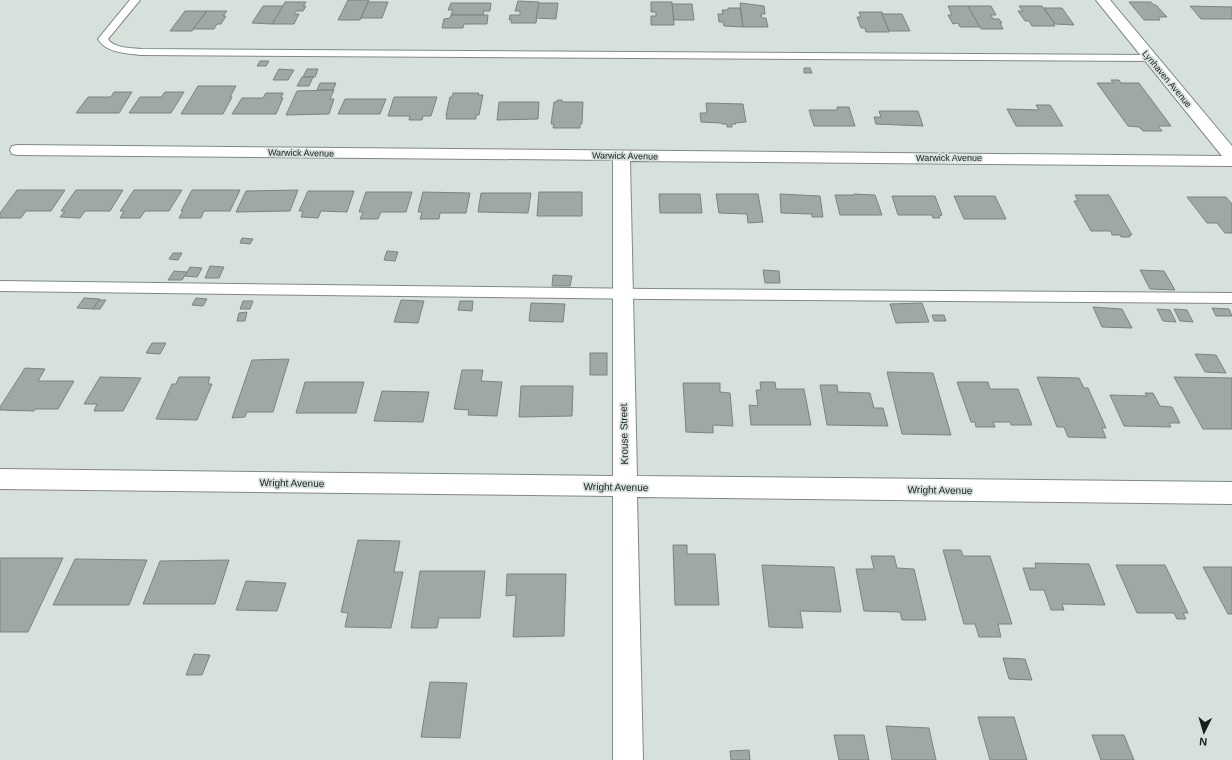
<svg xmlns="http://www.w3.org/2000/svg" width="1232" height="760" font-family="Helvetica,sans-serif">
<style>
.building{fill:#9fa8a3;stroke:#7b847f}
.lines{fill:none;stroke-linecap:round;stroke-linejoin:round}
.lane-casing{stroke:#808984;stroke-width:2}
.street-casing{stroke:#808984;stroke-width:2}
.lane{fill:#fff;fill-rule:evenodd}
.street{fill:#fff;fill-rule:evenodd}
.labels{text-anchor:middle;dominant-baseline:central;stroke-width:3.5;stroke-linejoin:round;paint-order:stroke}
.far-street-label{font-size:9px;fill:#1a1e1c;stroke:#d7e1dc}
.street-label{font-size:10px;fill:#1a1e1c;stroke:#d7e1dc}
</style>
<rect width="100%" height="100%" fill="#d7e1dc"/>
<g class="building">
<polygon points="348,0 369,0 360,20 338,20"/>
<polygon points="518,1 539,2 536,23 511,23 512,20 509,20 510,15 520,15 520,11 515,11"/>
<polygon points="285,2 306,2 303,6 306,6 303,11 296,11 294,14 299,14 294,24 272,24"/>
<polygon points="368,2 388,2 382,18 361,18"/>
<polygon points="651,2 672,2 674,25 651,25 651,16 656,16 656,12 651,12"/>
<polygon points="1129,2 1151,2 1154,5 1156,5 1167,17 1158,17 1160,20 1144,20"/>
<polygon points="451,3 491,3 490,11 484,11 483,15 451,15 453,10 448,10"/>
<polygon points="539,3 558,3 556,19 536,18"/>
<polygon points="740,3 764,6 765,14 761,14 762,18 766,18 768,27 743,27"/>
<polygon points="672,4 692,4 694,20 674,20"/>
<polygon points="263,6 283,6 272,24 252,23"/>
<polygon points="948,6 968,6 980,27 960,27 958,23 953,24 948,15 952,15"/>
<polygon points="968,6 991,6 996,15 991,15 993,19 999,19 1002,23 1000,23 1003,29 981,29"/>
<polygon points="1019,6 1042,6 1055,24 1053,24 1055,26 1032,26 1029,21 1025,21 1018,11 1023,11"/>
<polygon points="1190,6 1232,7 1232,19 1201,19"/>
<polygon points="728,8 740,8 743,27 724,26 723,22 719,22 718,14 723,14 722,10 728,10"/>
<polygon points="1044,8 1062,8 1074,25 1055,24"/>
<polygon points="185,11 207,11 192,31 170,31"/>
<polygon points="207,11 227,11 223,16 226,16 221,24 217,24 214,29 193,29"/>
<polygon points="859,12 882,12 889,32 866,32 865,28 861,28 857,17 861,17"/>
<polygon points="882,14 902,14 910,31 889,31"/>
<polygon points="451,15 488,15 487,24 464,24 463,28 442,28 444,19 450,18"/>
<polygon points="260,61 269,61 266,66 257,66"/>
<polygon points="804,68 810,68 812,73 804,73"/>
<polygon points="279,69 294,70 288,80 273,80"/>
<polygon points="307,69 318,69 315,77 303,77"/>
<polygon points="302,77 313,77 309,86 297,86"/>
<polygon points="1111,80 1119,80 1121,83 1139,83 1171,126 1158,126 1162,131 1143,131 1139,127 1128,126 1097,83 1113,83"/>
<polygon points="320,83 336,83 333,90 317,90"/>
<polygon points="198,86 236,86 230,97 232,97 223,114 181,114"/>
<polygon points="333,90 334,90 330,99 334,99 329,114 286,115 297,91"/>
<polygon points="114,92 132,92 119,113 76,113 88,97 111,97"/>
<polygon points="165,92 184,92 171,113 129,113 140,97 161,97"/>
<polygon points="266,93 283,93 281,98 283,98 276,114 232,114 242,98 263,98"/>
<polygon points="453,93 479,93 478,95 483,95 479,115 476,115 476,119 446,119 447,115 446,115 450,97 452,97"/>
<polygon points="394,97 437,97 431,116 423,116 422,120 409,120 410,116 388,116"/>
<polygon points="345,99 386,99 380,114 338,114"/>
<polygon points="557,100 562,100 562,102 583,102 582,124 580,124 580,128 553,128 554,124 551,124 554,102 557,102"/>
<polygon points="499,102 539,102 538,119 497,120"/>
<polygon points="706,103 743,104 746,122 735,123 736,124 732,124 732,127 727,127 727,124 722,124 721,123 701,122 700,113 707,113"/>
<polygon points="1036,105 1050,105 1063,126 1016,126 1007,109 1039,110"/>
<polygon points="837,107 849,107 855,126 814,126 809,110 837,110"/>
<polygon points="879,111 918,111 923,126 876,124 874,117 881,117"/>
<polygon points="17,190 65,190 51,211 26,211 21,218 0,218 0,213"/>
<polygon points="76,190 123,190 110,211 85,211 80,218 60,217 65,211 61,211"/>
<polygon points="134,190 182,190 169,211 145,211 140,218 120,218 124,211 120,211"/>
<polygon points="192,190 240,190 230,211 204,211 201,218 179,218 183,211 181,211"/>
<polygon points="298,190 290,211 236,212 246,191"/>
<polygon points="308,191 354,191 347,212 321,211 318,218 301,217 303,211 299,211"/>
<polygon points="366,192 412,192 406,212 381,212 378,219 360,219 363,212 359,212"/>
<polygon points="423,192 470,193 466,213 440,213 439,219 420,219 422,212 418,212"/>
<polygon points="539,192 582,192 582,216 537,216"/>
<polygon points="481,193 531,193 528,213 478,212"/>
<polygon points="659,194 700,194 702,213 660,213"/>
<polygon points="716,194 758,194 763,222 748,223 747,214 719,213"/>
<polygon points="780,194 820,196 823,217 812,217 812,214 781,213"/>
<polygon points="854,194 875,195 882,215 840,215 835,195 854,195"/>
<polygon points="1075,195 1109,195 1132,235 1129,235 1130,237 1121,237 1120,235 1112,235 1111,231 1091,231 1074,201 1078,201"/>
<polygon points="892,196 935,196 942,215 939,216 940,218 933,218 932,215 898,215"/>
<polygon points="954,196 995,196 1006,219 964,219"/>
<polygon points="1187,197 1226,197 1232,204 1232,233 1225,233 1217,223 1207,223"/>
<polygon points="242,238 253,239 250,244 240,243"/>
<polygon points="387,251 398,252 395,261 384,260"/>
<polygon points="173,253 182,253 178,260 169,259"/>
<polygon points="210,266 224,267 219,278 205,278"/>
<polygon points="190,267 202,268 197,277 185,276"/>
<polygon points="763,270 779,271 780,283 765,283"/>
<polygon points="1140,270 1164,271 1175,290 1150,289"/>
<polygon points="174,271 187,272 182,280 168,280"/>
<polygon points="553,275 572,276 570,286 552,286"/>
<polygon points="84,298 100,299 93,309 77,308"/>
<polygon points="196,298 207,299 203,306 192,305"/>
<polygon points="99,300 106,300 100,309 93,309"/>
<polygon points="401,300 424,301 418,323 394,322"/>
<polygon points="243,301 253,301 250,309 240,309"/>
<polygon points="460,301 473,301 472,311 458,310"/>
<polygon points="531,303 565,304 563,322 529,321"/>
<polygon points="922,303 929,322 896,323 890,304"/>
<polygon points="1093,307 1122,309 1132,328 1102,327"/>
<polygon points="1212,308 1229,309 1232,316 1216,316"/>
<polygon points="1157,309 1170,310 1176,322 1163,321"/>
<polygon points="1174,309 1187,310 1193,322 1180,321"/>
<polygon points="247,312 245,321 237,321 239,313"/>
<polygon points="932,315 944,315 946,321 934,321"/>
<polygon points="152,343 166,343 160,354 146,353"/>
<rect x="590" y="353" width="17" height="22"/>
<polygon points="1195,354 1216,355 1226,373 1205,372"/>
<polygon points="289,359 273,412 247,412 245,417 232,418 252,360"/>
<polygon points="25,368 45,369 38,381 74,381 58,409 35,409 34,411 0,410 0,407"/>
<polygon points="462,370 483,370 481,381 502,382 497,416 468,415 469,410 454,409"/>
<polygon points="887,372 933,373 951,435 902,434"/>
<polygon points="100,377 141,378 123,411 94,411 97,404 84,404"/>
<polygon points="179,377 210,377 208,384 212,384 197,420 156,419 172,384 176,384"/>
<polygon points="1037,377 1079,378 1084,388 1088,388 1106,428 1102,428 1106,438 1068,437 1064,427 1057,427"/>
<polygon points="1174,377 1232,378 1232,429 1203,429"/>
<polygon points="305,382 364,382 356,413 296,413"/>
<polygon points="760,382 775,382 776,389 804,389 811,425 751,425 749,405 758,406 756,390 761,390"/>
<polygon points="957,382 988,382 990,389 1018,389 1032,425 1011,425 1010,422 993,422 995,427 976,427 975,422 971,422"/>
<polygon points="683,383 720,383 720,392 730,393 733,426 713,425 713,433 686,432"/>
<polygon points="820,385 837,385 838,392 870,393 874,408 883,408 888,426 827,425"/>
<polygon points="521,386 573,386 572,416 519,417"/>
<polygon points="382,391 429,392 423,422 374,421"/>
<polygon points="1145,393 1153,393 1160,406 1172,407 1180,423 1169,423 1171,427 1124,426 1110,395 1147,396"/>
<polygon points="358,540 400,541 394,572 403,572 391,628 345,627 348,613 341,612"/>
<polygon points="673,545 687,545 687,554 715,554 719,605 675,605"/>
<polygon points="943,550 961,550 963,556 990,556 1012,624 998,624 1001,637 979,637 975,624 964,624"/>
<polygon points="871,556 894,556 897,568 914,569 926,620 902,620 900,612 864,611 856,569 874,569"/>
<polygon points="0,558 63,558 28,632 0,632"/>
<polygon points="75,559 147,560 129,605 53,605"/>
<polygon points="229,560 215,604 143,604 160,561"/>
<polygon points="1035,563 1089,564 1105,605 1062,604 1064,610 1051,610 1044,590 1030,590 1023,568 1036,568"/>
<polygon points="762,565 834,567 841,612 800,611 803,628 769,627"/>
<polygon points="1116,565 1165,565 1188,613 1183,613 1186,619 1177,619 1174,613 1137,613"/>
<polygon points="1203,567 1232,567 1232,614 1228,614"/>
<polygon points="420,571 485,571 480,618 439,618 437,628 411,628"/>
<polygon points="507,574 566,574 564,636 513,637 516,595 506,596"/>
<polygon points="246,581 286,583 277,611 236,610"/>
<polygon points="194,654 210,655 202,675 186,675"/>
<polygon points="1003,658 1025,659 1032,680 1009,679"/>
<polygon points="430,682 467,683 460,738 421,737"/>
<polygon points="978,717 1014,717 1027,760 990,760"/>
<polygon points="886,726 929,728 936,760 892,760"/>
<polygon points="834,735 864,735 869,760 839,760"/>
<polygon points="1092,735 1124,735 1134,760 1101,760"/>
<polygon points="749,750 750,760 731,760 730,751"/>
</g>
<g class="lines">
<g class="lane-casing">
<g id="lane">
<path d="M130 0H140L108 39C113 48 131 48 141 49L1150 55 1155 58 1150 61 141 55C126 53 106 53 98 39Z"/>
<polygon points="0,281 650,289 1232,293 1232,303 650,299 0,291"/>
</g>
</g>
<g class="street-casing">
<polygon id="street" points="1096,0 1110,0 1232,146 1232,166 630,161 637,476 1232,482 1232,504 637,497 643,760 613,760 613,496 0,489 0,469 613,476 613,160 18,155 12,154 10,150 12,146 18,145 1222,156"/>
</g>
<use href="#lane" class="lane"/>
<use href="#street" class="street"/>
</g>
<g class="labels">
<g class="far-street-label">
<text transform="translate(1167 79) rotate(50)">Lynhaven Avenue</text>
<text transform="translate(301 153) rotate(1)">Warwick Avenue</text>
<text transform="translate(625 156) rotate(1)">Warwick Avenue</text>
<text x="949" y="158">Warwick Avenue</text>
</g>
<g class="street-label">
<text transform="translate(624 434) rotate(-91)">Krouse Street</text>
<text transform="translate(292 483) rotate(1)">Wright Avenue</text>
<text transform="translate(616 487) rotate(1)">Wright Avenue</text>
<text transform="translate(940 490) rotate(1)">Wright Avenue</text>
</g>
</g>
<g transform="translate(1204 732) rotate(185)" stroke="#d7e1dc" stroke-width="3" paint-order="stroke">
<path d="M0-3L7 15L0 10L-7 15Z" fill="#1a1e1c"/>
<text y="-6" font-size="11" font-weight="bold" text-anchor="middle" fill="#1a1e1c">N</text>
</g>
</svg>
